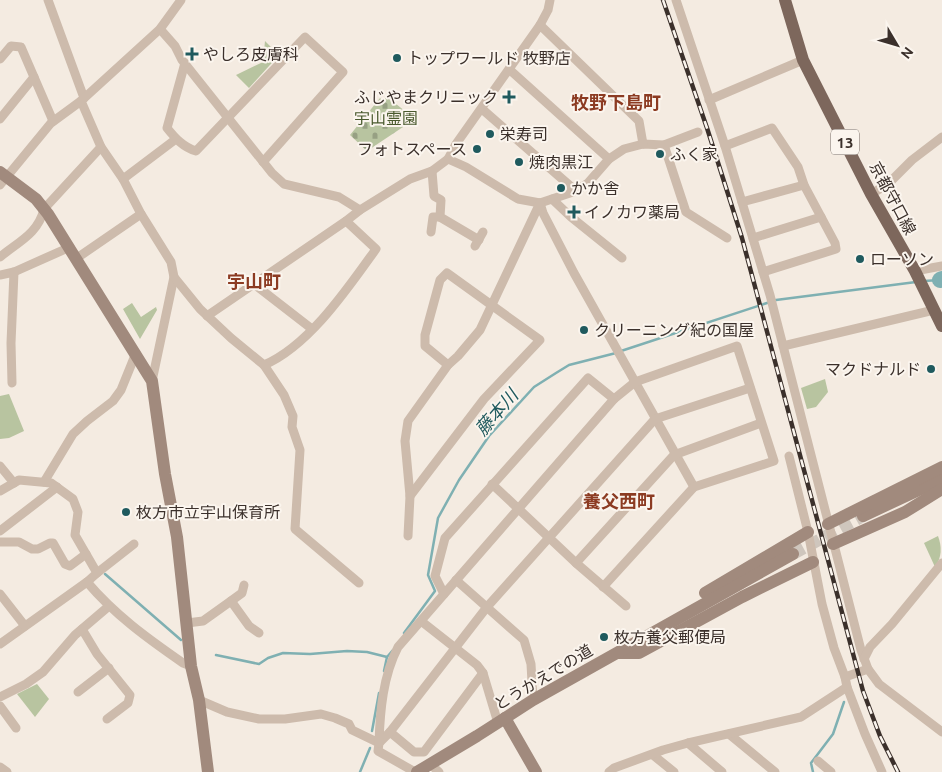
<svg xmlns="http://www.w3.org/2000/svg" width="942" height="772" font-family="Ubuntu,'Noto Sans JP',sans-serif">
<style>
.green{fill:#b8c4a0}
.cemetery{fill:url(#cemetery-stones)}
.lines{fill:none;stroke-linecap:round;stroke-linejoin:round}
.stream{stroke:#7fb0b2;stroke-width:2.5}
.river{stroke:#7fb0b2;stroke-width:16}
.secondary-tunnel{stroke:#cfc6bd;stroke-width:12;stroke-dasharray:12 6;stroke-linecap:butt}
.street{stroke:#cdbbac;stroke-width:9}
.secondary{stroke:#a18a7d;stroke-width:12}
.primary{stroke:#7d675c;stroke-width:12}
.rail-casing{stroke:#3b302b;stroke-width:4.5}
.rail{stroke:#fbf5ee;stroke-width:2.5;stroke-dasharray:8;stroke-linecap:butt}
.poi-dot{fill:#1f5a5e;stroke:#fbf5ee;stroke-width:2}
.labels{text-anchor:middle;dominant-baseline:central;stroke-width:4;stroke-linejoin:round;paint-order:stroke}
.shield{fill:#fbf5ee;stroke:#756b66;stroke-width:1}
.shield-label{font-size:15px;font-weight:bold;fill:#3b302b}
.poi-label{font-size:16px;fill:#3b302b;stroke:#fbf5ee;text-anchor:start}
.park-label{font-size:16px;fill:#4a5a2e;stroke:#fbf5ee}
.street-label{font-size:16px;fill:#3b302b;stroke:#fbf5ee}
.neighbourhood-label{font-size:18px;font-weight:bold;fill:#8c3b22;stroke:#fbf5ee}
.water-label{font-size:18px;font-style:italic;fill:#1f5a5e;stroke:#fbf5ee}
</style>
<defs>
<pattern id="cemetery-stones" width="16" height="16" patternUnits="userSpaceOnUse" patternTransform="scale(1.25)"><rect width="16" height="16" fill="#b8c4a0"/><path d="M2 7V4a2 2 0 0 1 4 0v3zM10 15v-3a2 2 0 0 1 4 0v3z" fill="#97a083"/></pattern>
</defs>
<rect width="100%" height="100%" fill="#f4ebe1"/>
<g class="green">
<polygon points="265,41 279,55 249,88 236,75 263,62"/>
<polygon points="132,303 141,317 156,307 157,310 140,339 123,309"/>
<polygon points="825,379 828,392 816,407 807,409 801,388"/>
<polygon points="9,394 24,431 9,438 0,439 0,396"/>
<path d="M938 536C942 547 942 557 935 567L924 543Z"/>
<polygon points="37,684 49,699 35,717 17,694"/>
</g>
<polygon class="cemetery" points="380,98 383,101 385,98 391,100 415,119 367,151 350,135"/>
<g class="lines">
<g class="stream">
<polyline points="924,281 940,280"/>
<polyline points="621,351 776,300 916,282"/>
<polyline points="105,574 181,640"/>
<polyline points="404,633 435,591 428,575 438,518 459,480 489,436 534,387 556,373 569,365 616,353"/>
<polyline points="216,655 259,664 268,658 283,653 310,654 347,651 367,652 387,657 393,650"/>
<polyline points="384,671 387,657"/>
<polyline points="372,731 379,693"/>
<polyline points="360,772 370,748"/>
<polyline points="813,772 811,763 833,734 844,702"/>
</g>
<polyline class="river" points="940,280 942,279"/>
<polyline class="secondary-tunnel" points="793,554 863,516"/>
<g class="street">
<polyline points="48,0 84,98"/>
<polyline points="676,0 725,146 770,295 861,650 868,669 879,684 942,732"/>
<polyline points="540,25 548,10 550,0"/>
<polyline points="160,29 175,46 182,60 272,173 284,184 339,197 360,210"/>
<polyline points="0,59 11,46 21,47 53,121"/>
<path d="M185 63 167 128C175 138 183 147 196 151L305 37 343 72 263 162"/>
<polyline points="510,70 609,159"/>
<polyline points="709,100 803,60"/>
<polyline points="81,101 101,147 123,179 141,214 171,262 174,277 152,381"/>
<polyline points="482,109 576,191"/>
<polyline points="0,119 34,77"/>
<polyline points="664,145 686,212 727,238"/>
<polyline points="725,146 772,128 798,167 804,185 835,243 836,249 763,272"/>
<polyline points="448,159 466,167 518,199 540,203 576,191 588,183 609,159 624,149 643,144 664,145 698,132"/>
<polyline points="432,171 434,196 441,200 440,217 479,240"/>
<polyline points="123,179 176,139"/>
<polyline points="0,185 51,123 81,101 160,29 181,0"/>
<polyline points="871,194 888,184 912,160 942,137"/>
<polyline points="552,199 571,217 622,258"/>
<polyline points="742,202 804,185"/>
<polyline points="540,203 543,213 574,273 694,487"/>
<polyline points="431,232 433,217 440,217"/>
<polyline points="753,238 821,217"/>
<polyline points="475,246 483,232"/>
<path d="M0 257C18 242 38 234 44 209L101 147"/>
<polyline points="77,258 141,214"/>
<polyline points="915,271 942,266"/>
<polyline points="0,275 14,272 70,247"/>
<path d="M174 277 200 309 231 338 264 365C309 346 348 288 376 249L346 221"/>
<polyline points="254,284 312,329"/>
<polyline points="207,316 346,221 360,210 410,179 432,171 448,159 456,144 540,25 639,121 643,144"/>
<polyline points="783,346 934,310"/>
<polyline points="264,365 284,395 293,416 292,427 300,450 295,529 359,583"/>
<polyline points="12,383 11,343 14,272"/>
<polyline points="789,456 808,532 822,604 834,648 845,677"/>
<polyline points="0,466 14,483"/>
<polyline points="44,482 73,434 87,421 113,401 121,390 136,353"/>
<polyline points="492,484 576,563 626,606"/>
<polyline points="0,491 19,480 51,483 73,499 78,512 75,535 97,573 87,582 0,644"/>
<polyline points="410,496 484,399 540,340 447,273 440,280 425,335 425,346 448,365"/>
<polyline points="0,531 57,487"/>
<polyline points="408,536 410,496 405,441 408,421 448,365 458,356 480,330 540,203"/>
<polyline points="0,542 19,542 32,549 38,549 50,543 53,543 65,564 70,566 86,554"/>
<polyline points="576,563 674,455 761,423"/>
<polyline points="97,573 134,544"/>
<polyline points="456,580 524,640 531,664 533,700"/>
<path d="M87 582C115 615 147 638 183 663L191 666"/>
<polyline points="0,594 25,626"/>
<polyline points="444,594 435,576 445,538 588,378 614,399 635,382 737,346 774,461 694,487 603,587"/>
<polyline points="231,601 242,593 244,585"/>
<polyline points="421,621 477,665 483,673 498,723"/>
<polyline points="187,623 203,621 231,601 249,626 259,633"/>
<polyline points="82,629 97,654 130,695 128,703 107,719"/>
<polyline points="864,659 870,647 892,624 942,563"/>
<polyline points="847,687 865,734 882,772"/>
<polyline points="78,692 109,668"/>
<polyline points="0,697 26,684 43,672 75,635 109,606"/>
<polyline points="199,700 227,712 259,719 285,719 321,714 335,718 349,724 352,730 379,743 378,751 415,772"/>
<polyline points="0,706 16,728"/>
<polyline points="390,732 414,752 424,752 483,673"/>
<polyline points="729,734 775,772"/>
<polyline points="379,743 390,732 487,607 655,419 750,388"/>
<path d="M379 743C380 711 383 676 398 647L614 399"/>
<polyline points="688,743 722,772"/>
<polyline points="653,755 674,772"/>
<polyline points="818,761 831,772"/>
<polyline points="430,764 439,772"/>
<polyline points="0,767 7,772"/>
<polyline points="609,772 614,768 663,750 688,743 801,717 847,687 845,677 868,669"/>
</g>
<g class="secondary">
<polyline points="0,172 36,199 48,214 152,381 165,474 177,537 191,666 199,700 208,772"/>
<polyline points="863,516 942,479"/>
<polyline points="828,524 942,467"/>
<polyline points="833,544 905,512 942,489"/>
<polyline points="705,593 808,532"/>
<polyline points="618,653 639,653 742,597 813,562"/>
<polyline points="505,718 536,772"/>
<polyline points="417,772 477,736 533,700 793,554"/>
</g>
<polyline class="primary" points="785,0 803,60 871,194 915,271 942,326"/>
<g class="rail-casing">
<polyline id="rail" points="663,0 707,128 742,238 863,691 880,736 898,772"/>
</g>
<use href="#rail" class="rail"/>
</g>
<g class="poi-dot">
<path d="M189.5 46.5h5v5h5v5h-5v5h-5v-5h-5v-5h5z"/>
<circle cx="397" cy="58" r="5"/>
<path d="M506.5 89.5h5v5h5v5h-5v5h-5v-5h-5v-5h5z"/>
<circle cx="490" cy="134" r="5"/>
<circle cx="477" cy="149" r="5"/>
<circle cx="660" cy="154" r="5"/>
<circle cx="519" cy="162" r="5"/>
<circle cx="561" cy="188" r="5"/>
<path d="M571.5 204.5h5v5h5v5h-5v5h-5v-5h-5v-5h5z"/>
<circle cx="860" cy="259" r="5"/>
<circle cx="584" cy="330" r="5"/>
<circle cx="931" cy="369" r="5"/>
<circle cx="126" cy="512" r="5"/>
<circle cx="604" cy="637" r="5"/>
</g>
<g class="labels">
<rect class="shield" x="831" y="129.5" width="28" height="25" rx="4"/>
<g class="shield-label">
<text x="845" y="142">13</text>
</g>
<g class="poi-label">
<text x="203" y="54">やしろ皮膚科</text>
<text x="407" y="58">トップワールド 牧野店</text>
<text x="498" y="97" text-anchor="end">ふじやまクリニック</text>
<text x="500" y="134">栄寿司</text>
<text x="467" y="149" text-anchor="end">フォトスペース</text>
<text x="670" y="154">ふく家</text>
<text x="529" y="162">焼肉黒江</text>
<text x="571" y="188">かか舎</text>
<text x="584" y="212">イノカワ薬局</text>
<text x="870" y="259">ローソン</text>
<text x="594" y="330">クリーニング紀の国屋</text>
<text x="921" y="369" text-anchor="end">マクドナルド</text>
<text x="136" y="512">枚方市立宇山保育所</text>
<text x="614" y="637">枚方養父郵便局</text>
</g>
<g class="park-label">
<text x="386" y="118">宇山霊園</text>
</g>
<g class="street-label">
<text transform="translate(893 198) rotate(62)">京都守口線</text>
<text transform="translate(543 677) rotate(-31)">とうかえでの道</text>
</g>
<g class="neighbourhood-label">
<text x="616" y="102">牧野下島町</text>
<text x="254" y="281">宇山町</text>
<text x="619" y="501">養父西町</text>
</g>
<g class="water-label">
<text transform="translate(496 412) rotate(-49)">藤本川</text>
</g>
</g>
<g transform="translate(897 45) rotate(128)" stroke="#fbf5ee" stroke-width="4" paint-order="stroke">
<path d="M0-4L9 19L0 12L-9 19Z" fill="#3b302b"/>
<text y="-8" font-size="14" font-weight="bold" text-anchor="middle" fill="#3b302b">N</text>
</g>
</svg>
